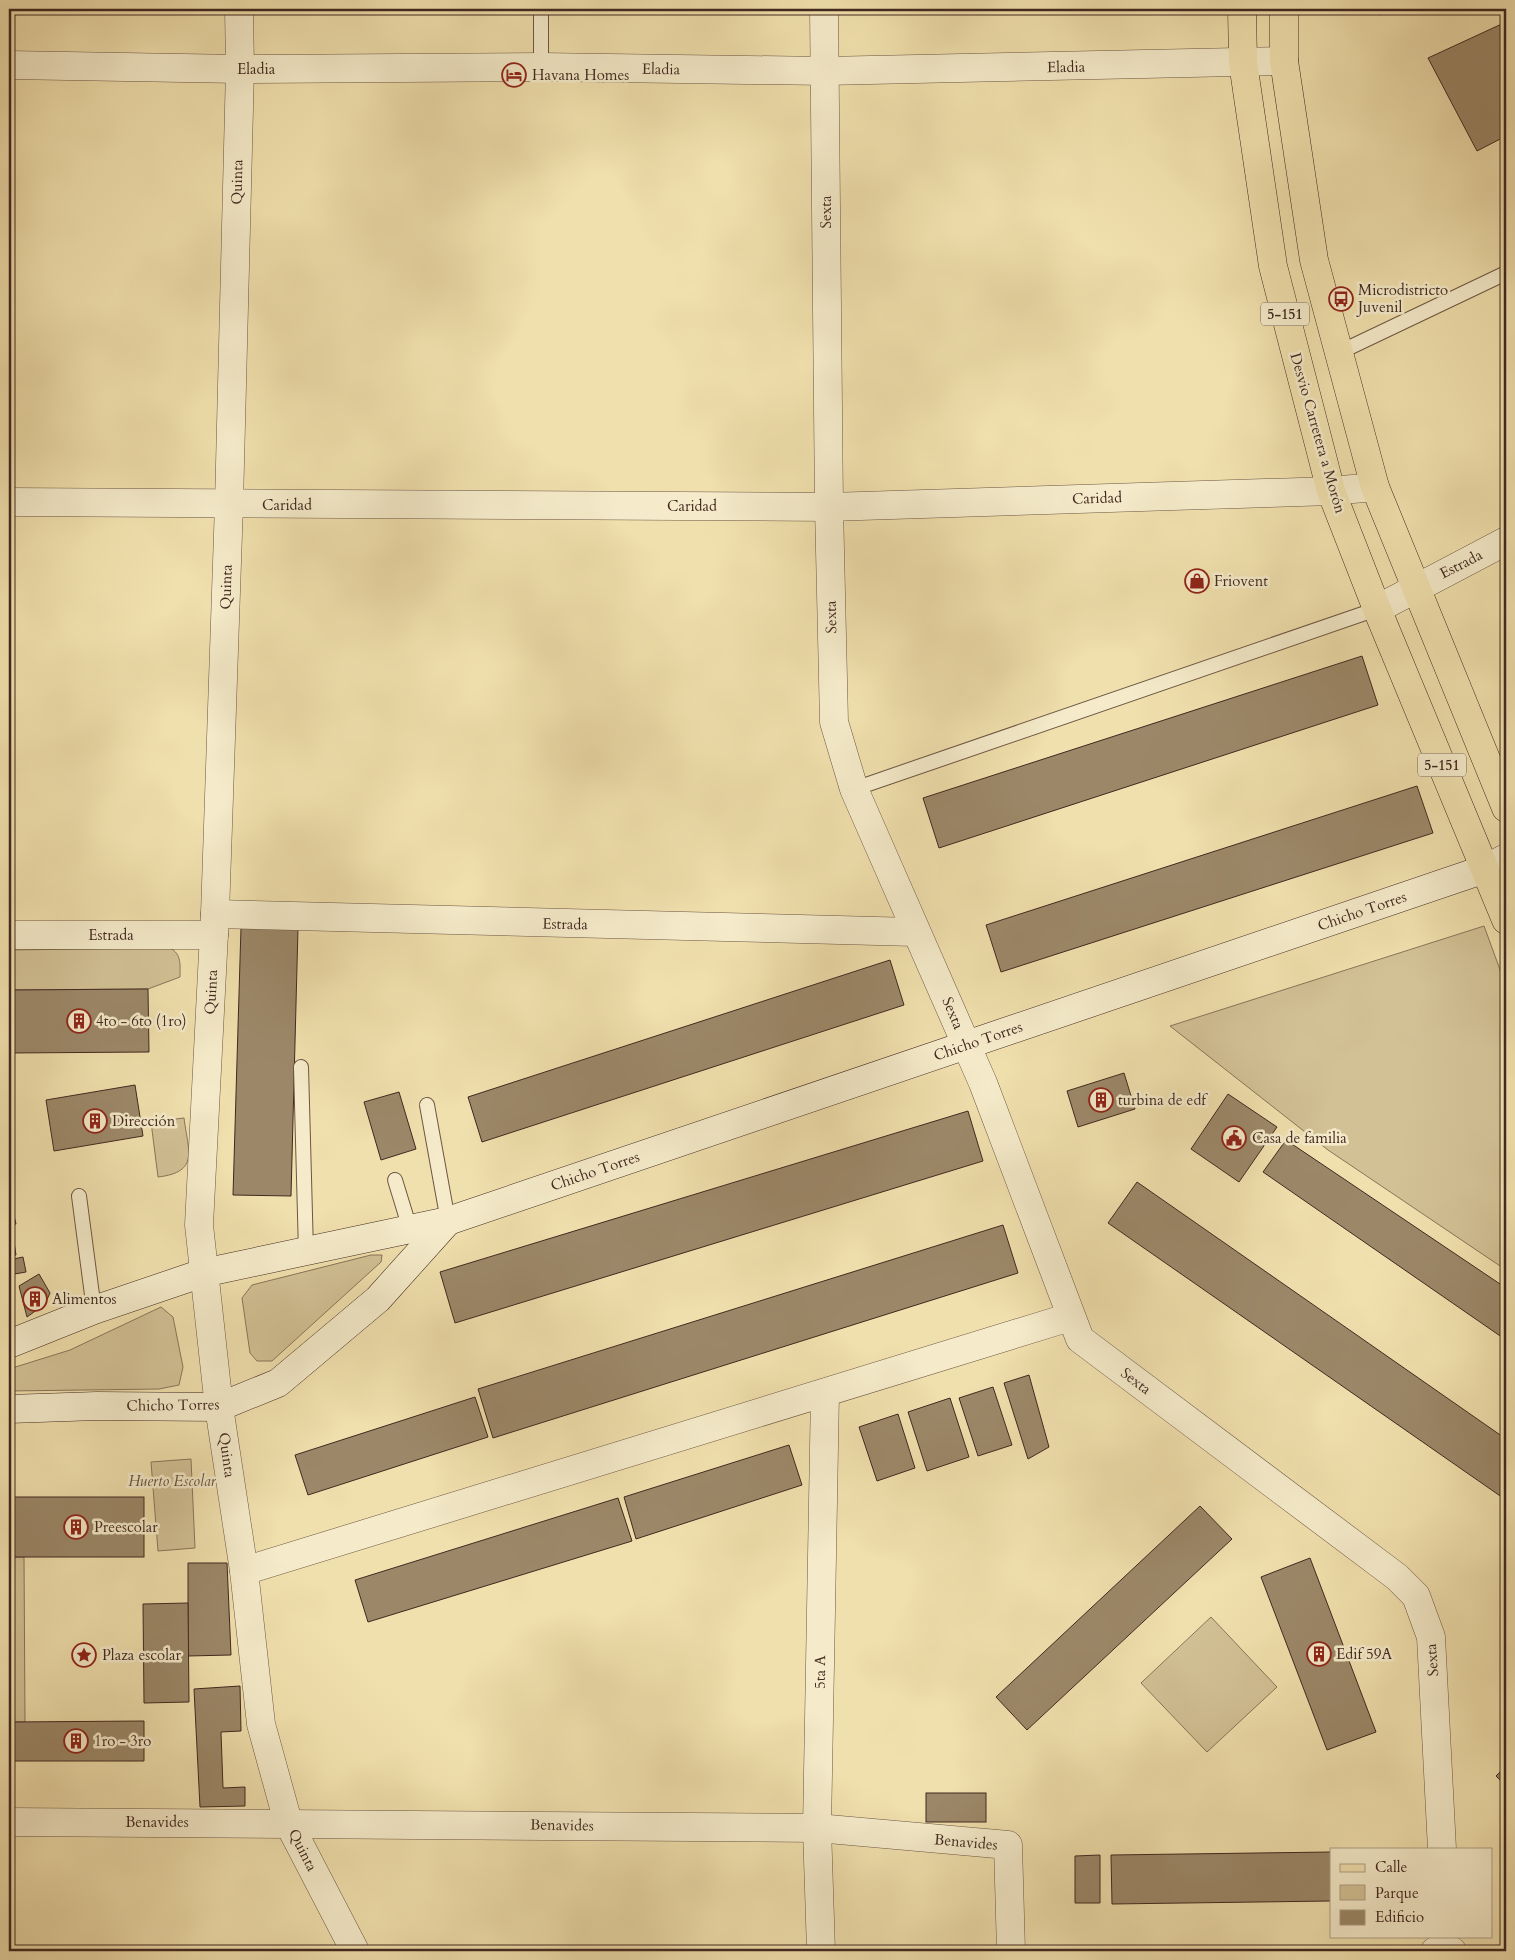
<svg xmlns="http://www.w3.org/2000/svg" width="1515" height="1960" font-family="Cardo,serif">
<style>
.green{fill:#d2c195;stroke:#8a745a}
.building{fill:#9c8869;stroke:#412820}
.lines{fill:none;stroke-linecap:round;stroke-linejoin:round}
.lane-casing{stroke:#6d5643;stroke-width:16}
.street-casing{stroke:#6d5643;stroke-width:29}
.secondary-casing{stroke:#412820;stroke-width:29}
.primary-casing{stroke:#412820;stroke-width:29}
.lane{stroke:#f5ebca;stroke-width:14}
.street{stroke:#f5ebca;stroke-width:28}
.secondary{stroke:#f5ebca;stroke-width:28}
.primary{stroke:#f0e0ad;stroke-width:28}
.labels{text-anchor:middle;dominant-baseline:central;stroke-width:5;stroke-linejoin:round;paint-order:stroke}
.shield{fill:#f5ebca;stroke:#776253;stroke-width:1}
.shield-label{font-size:14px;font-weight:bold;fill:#412820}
.street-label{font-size:15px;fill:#412820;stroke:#f5ebca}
.poi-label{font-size:15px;fill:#412820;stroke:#f5ebca;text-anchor:start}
.park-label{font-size:15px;font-style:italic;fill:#654e3d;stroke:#f5ebca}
</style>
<rect width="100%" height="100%" fill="#f0e0ad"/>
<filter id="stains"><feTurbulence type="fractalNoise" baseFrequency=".004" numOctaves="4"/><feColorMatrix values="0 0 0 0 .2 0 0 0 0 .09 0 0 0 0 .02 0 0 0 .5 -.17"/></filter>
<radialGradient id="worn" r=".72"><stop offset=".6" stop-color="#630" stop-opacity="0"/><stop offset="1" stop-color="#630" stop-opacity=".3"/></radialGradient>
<g class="green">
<polygon points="1484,926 1506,986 1506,1270 1328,1150 1170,1026"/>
<path d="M170 948C182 954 180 966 180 977L148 989 9 990V950Z"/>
<path d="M184 1118C188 1151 200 1172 158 1177L151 1122Z"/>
<polygon points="371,1255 382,1255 381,1262 272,1361 257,1361 250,1353 242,1298 252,1285"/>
<polygon points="161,1307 173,1317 183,1367 179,1385 159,1389 9,1391 9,1369 70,1350"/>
<polygon points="191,1459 195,1548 158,1551 151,1462"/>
<polygon points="9,1557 24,1557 25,1722 9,1722"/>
<polygon points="1211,1617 1277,1687 1207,1752 1141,1683"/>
</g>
<g class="building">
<polygon points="1377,9 1393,9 1379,15"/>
<polygon points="1506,22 1506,136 1477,151 1428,58"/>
<polygon points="1362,656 1378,705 939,848 923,798"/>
<polygon points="1417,786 1433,833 1001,972 986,925"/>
<polygon points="241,927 298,928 291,1196 233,1195"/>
<polygon points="890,960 904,1005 482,1142 468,1097"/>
<polygon points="148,989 149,1052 9,1053 9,990"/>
<polygon points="1124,1073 1135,1109 1078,1127 1067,1091"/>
<polygon points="135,1085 143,1136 54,1151 46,1100"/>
<polygon points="399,1092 416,1149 381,1160 364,1102"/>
<polygon points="1228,1094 1277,1127 1239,1182 1191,1149"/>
<polygon points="968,1111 983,1161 455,1323 440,1272"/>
<polygon points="1286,1140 1506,1288 1506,1340 1263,1172"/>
<polygon points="1137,1182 1506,1439 1506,1500 1108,1223"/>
<polygon points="9,1195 16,1224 9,1225"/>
<polygon points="1003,1225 1018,1273 493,1438 478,1389"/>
<polygon points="9,1229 12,1229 16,1255 9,1256"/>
<polygon points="23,1257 26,1272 9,1275 9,1260"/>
<polygon points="39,1274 50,1293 45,1304 27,1317 19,1286"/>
<polygon points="1029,1375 1049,1447 1028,1459 1004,1383"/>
<polygon points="993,1387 1012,1445 978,1456 959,1398"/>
<polygon points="475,1397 488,1437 308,1495 295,1455"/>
<polygon points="950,1398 969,1457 927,1471 908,1412"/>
<polygon points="898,1414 915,1468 877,1481 859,1427"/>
<polygon points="789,1445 802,1485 636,1539 624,1497"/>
<rect x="9" y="1497" width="135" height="60"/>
<polygon points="618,1498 632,1541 368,1622 355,1580"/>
<polygon points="1200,1506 1232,1539 1027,1730 996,1697"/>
<polygon points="1310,1558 1376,1732 1327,1750 1261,1577"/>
<polygon points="188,1563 227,1563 231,1655 188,1656"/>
<polygon points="188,1603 189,1702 144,1703 143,1604"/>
<polygon points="240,1686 241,1731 221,1732 223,1788 245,1787 245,1806 200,1807 194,1689"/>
<polygon points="144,1721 144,1761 9,1761 9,1722"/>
<polygon points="1506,1766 1506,1786 1496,1776"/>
<rect x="926" y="1793" width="60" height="29"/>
<polygon points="1331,1852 1331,1901 1112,1904 1111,1855"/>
<polygon points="1100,1855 1100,1903 1075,1903 1075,1856"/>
</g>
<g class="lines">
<g class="lane-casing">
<g id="lane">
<polyline points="541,9 541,67"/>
<polyline points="1338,353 1506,273"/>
<polyline points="854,789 1377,609"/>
<polyline points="301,1067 306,1252"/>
<polyline points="427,1105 448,1221"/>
<polyline points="395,1180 410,1229"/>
<polyline points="79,1196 94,1310"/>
</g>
</g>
<g class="street-casing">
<g id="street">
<polyline points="239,9 240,69 229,504 215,914 199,1225 219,1407 244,1571 261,1724 288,1822 355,1951"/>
<polyline points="824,9 829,507 834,722 854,789 983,1083 1080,1339 1397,1577 1416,1596 1431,1637 1442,1849"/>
<polyline points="9,65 240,69 541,67 825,71 1284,61"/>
<polyline points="9,502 829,507 1331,491 1375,487"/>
<polyline points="215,914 915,932"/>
<polyline points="9,935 214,935"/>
<polyline points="244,1571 1070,1317"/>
<polyline points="9,1822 817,1828 1008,1845 1011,1951"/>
<polyline points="821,1951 817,1828 825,1393"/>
<polyline points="1435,1951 1452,1951"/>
</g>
</g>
<g class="secondary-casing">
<g id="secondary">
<polyline points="1377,609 1506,541"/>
<polyline points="9,1344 94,1310 203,1273 448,1221 1485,869 1506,858"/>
<polyline points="9,1409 97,1406 219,1407 278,1383 378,1299 448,1221"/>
</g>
</g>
<g class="primary-casing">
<g id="primary">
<polyline points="1242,9 1243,63 1273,266 1331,491 1377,609 1506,920"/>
<polyline points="1284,9 1284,61 1314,260 1375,487 1506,808"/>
</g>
</g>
<use href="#lane" class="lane"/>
<use href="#street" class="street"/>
<use href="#secondary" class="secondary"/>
<use href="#primary" class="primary"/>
</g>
<defs>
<g id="hotel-ring" transform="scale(1.25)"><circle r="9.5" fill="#f5ebca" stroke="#8f2418" stroke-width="1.5"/><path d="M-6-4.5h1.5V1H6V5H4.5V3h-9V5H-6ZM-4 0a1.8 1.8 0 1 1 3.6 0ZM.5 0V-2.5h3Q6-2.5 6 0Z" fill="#8f2418"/></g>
<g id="bus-ring" transform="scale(1.25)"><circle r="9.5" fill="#f5ebca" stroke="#8f2418" stroke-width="1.5"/><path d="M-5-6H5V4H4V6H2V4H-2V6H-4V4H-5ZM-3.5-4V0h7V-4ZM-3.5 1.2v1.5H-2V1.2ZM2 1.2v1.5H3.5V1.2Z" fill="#8f2418"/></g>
<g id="shop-ring" transform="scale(1.25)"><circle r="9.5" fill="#f5ebca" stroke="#8f2418" stroke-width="1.5"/><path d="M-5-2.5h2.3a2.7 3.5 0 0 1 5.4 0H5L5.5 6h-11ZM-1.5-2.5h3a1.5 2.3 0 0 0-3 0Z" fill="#8f2418"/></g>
<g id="building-ring" transform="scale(1.25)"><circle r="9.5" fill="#f5ebca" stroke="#8f2418" stroke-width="1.5"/><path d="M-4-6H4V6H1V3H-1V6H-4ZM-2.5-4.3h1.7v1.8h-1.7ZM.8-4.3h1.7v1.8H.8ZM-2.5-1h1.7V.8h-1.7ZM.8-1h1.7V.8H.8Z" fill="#8f2418"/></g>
<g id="civic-ring" transform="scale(1.25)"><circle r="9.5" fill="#f5ebca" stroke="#8f2418" stroke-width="1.5"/><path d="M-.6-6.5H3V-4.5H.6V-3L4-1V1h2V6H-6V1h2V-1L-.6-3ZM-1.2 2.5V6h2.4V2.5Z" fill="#8f2418"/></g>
<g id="sight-ring" transform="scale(1.25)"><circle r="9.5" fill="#f5ebca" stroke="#8f2418" stroke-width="1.5"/><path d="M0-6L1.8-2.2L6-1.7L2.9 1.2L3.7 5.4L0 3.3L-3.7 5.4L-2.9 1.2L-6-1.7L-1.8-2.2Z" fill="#8f2418"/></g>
</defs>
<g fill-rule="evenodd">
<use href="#hotel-ring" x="514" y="75"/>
<use href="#bus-ring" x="1341" y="299"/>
<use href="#shop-ring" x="1197" y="581"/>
<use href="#building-ring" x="79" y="1021"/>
<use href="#building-ring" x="1101" y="1100"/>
<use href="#building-ring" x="95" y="1121"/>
<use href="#civic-ring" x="1234" y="1138"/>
<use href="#building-ring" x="35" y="1299"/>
<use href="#building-ring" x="76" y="1527"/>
<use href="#building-ring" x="1319" y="1654"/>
<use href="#sight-ring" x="84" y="1655"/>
<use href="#building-ring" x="76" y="1741"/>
</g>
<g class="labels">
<g class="shield">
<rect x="1261" y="302.5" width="48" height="23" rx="4"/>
<rect x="1418" y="753.5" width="48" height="23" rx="4"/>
</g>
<g class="shield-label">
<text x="1285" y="314">5-151</text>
<text x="1442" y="765">5-151</text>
</g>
<g class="street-label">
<text transform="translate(1066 67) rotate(-1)">Eladia</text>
<text x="256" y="69">Eladia</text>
<text transform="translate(661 69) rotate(1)">Eladia</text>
<text transform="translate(237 182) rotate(-89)">Quinta</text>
<text transform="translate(826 212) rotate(-90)">Sexta</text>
<text transform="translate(1318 433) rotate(74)">Desvio Carretera a Morón</text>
<text transform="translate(1097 498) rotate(-2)">Caridad</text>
<text x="287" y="505">Caridad</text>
<text x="692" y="506">Caridad</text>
<text transform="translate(1461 564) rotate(-27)">Estrada</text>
<text transform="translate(226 587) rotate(-88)">Quinta</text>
<text transform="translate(831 617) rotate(-91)">Sexta</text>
<text transform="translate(1362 911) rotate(-19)">Chicho Torres</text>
<text transform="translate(565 924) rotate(1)">Estrada</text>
<text x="111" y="935">Estrada</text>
<text transform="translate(211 992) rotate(-87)">Quinta</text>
<text transform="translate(953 1013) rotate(67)">Sexta</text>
<text transform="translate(978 1041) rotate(-19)">Chicho Torres</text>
<text transform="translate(595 1171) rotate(-19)">Chicho Torres</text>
<text transform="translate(1136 1381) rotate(37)">Sexta</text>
<text transform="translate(173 1405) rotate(-1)">Chicho Torres</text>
<text transform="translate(227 1455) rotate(82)">Quinta</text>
<text transform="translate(1432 1660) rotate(-94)">Sexta</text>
<text transform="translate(820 1672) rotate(-89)">5ta A</text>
<text x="157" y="1822">Benavides</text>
<text transform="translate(562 1825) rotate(1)">Benavides</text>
<text transform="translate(966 1842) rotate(5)">Benavides</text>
<text transform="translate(303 1850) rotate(63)">Quinta</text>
</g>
<g class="poi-label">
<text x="532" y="75">Havana Homes</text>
<text x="1358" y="290">Microdistricto<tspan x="1358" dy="17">Juvenil</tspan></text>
<text x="1214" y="581">Friovent</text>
<text x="96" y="1021">4to - 6to (1ro)</text>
<text x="1118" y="1100">turbina de edf</text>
<text x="112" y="1121">Dirección</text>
<text x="1252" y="1138">Casa de familia</text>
<text x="52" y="1299">Alimentos</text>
<text x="94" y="1527">Preescolar</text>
<text x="1336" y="1654">Edif 59A</text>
<text x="102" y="1655">Plaza escolar</text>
<text x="94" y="1741">1ro - 3ro</text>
</g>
<g class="park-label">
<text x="172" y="1481">Huerto Escolar</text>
</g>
</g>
<rect width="1515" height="1960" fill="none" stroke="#f0e0ad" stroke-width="30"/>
<rect x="10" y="10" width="1495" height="1940" fill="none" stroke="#412820" stroke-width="2.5"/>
<rect x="15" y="15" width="1485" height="1930" fill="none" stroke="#412820"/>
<rect x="1330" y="1848" width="162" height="90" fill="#f5ebca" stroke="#ad9d86"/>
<rect x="1340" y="1864" width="25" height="8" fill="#f0e0ad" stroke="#ad9d86"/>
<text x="1375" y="1872" font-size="15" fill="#412820">Calle</text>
<rect x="1340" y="1885" width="25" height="15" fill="#d2c195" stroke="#ad9d86"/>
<text x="1375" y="1898" font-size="15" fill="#412820">Parque</text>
<rect x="1340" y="1910" width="25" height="15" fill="#9c8869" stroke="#ad9d86"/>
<text x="1375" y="1922" font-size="15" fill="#412820">Edificio</text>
<rect width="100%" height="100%" filter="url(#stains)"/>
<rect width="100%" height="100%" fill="url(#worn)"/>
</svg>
